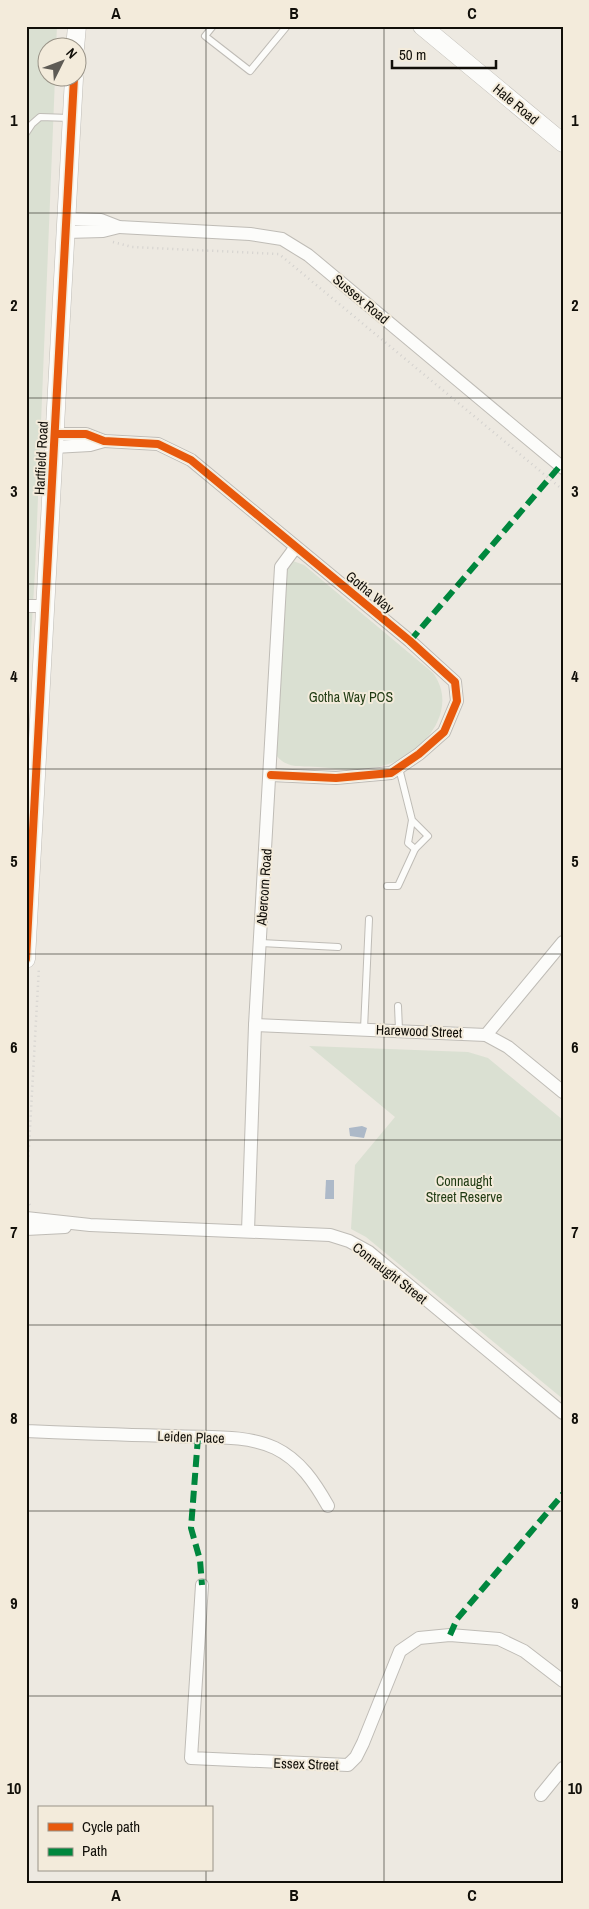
<svg xmlns="http://www.w3.org/2000/svg" width="589" height="1909" font-family="'Archivo Narrow',sans-serif">
<style>
.green{fill:#dae0d2}
.water{fill:#adb9c8}
.lines{fill:none;stroke-linecap:round;stroke-linejoin:round}
.lane-casing{stroke:#bfbcb6;stroke-width:8}
.street-casing{stroke:#bfbcb6;stroke-width:14}
.secondary-casing{stroke:#bfbcb6;stroke-width:19}
.path{stroke:#d3d1ce;stroke-width:2.5;stroke-dasharray:1 4;stroke-linecap:butt}
.lane{stroke:#fcfcfa;stroke-width:6}
.street{stroke:#fcfcfa;stroke-width:12}
.secondary{stroke:#fcfcfa;stroke-width:18}
.quiet{stroke:#00873e;stroke-width:6;stroke-dasharray:12 6;stroke-linecap:butt}
.cycleway-casing{stroke:#f3ebdb;stroke-width:11}
.cycleway{stroke:#e8590c;stroke-width:8}
.grid{fill:none;stroke:#110f09;stroke-width:1;stroke-opacity:0.55}
.labels{text-anchor:middle;dominant-baseline:central;stroke-width:4;stroke-linejoin:round;paint-order:stroke}
.street-label{font-size:14px;fill:#110f09;stroke:#f3ebdb}
.park-label{font-size:14px;fill:#1f3a12;stroke:#f3ebdb}
.neatline{fill:none;stroke:#110f09;stroke-width:2}
.grid-label{font-size:16px;text-anchor:middle;font-weight:bold;fill:#110f09}
</style>
<rect width="100%" height="100%" fill="#ede9e1"/>
<g class="green">
<polygon points="26,26 57,26 56,47 48,48 48,78 55,78 35,571 26,723"/>
<path d="M293 561 304 565 433 673C461 711 421 757 382 766 361 772 339 769 318 767 302 766 286 769 276 755L285 568Z"/>
<polygon points="309,1046 468,1052 488,1058 563,1120 563,1399 366,1237 351,1229 355,1165 395,1117"/>
</g>
<g class="water">
<polygon points="362,1126 367,1128 364,1138 350,1136 349,1128"/>
<polygon points="326,1180 334,1180 334,1199 325,1199"/>
</g>
<g class="lines">
<g class="lane-casing">
<g id="lane">
<polyline points="213,26 205,36 250,71 287,26"/>
<polyline points="26,133 32,124 40,117 70,118"/>
<polyline points="399,768 412,820 428,836 415,849 408,843 412,820"/>
<polyline points="387,886 398,886 415,849"/>
<polyline points="261,943 338,947"/>
<polyline points="398,1006 399,1030"/>
<polyline points="364,1029 369,919"/>
</g>
</g>
<g class="street-casing">
<g id="street">
<polyline points="67,219 101,220 119,227 250,234 282,239 308,255 563,468"/>
<polyline points="66,232 103,231 119,227"/>
<polyline points="55,434 86,434 104,441 158,444 191,460 410,641 455,682 457,701 444,732 419,754 391,773 336,778 271,775"/>
<polyline points="54,447 90,445 104,441"/>
<polyline points="26,606 46,606"/>
<polyline points="255,1025 486,1035 508,1047 563,1092"/>
<polyline points="486,1035 563,942"/>
<polyline points="26,1218 90,1225 330,1235 349,1241 369,1252 563,1413"/>
<polyline points="26,1229 65,1227"/>
<polyline points="248,1231 255,1025 281,567 295,548"/>
<path d="M26 1431C76 1433 125 1435 174 1436 207 1438 245 1434 275 1448 300 1460 315 1483 328 1506"/>
<polyline points="202,1585 191,1758 348,1765 356,1757 363,1743 400,1651 419,1638 450,1635 499,1639 524,1651 563,1681"/>
<polyline points="541,1795 563,1768"/>
</g>
</g>
<g class="secondary-casing">
<g id="secondary">
<polyline points="422,26 563,143"/>
<polyline points="75,48 77,26"/>
<polyline points="26,959 74,78"/>
</g>
</g>
<g class="path">
<polyline points="113,242 132,247 279,254 563,490"/>
<polyline points="30,1205 26,1200 39,967"/>
</g>
<use href="#lane" class="lane"/>
<use href="#street" class="street"/>
<use href="#secondary" class="secondary"/>
<g class="quiet">
<polyline points="410,641 560,466"/>
<polyline points="198,1437 191,1528 200,1560 202,1585"/>
<polyline points="450,1635 457,1619 563,1494"/>
</g>
<g class="cycleway-casing">
<g id="cycleway">
<polyline points="55,434 86,434 104,441 158,444 191,460 410,641 455,682 457,701 444,732 419,754 391,773 336,778 271,775"/>
<polyline points="26,959 74,78"/>
</g>
</g>
<use href="#cycleway" class="cycleway"/>
</g>
<path class="grid" d="M206 26V1808M384 26V1883M26 213H563M26 398H563M26 584H563M26 769H563M26 954H563M26 1140H563M26 1325H563M26 1511H563M26 1696H563M206 1870V1883"/>
<g class="labels">
<g class="street-label">
<text transform="translate(516 104) rotate(40)">Hale Road</text>
<text transform="translate(361 299) rotate(40)">Sussex Road</text>
<text transform="translate(41 458) rotate(-87)">Hartfield Road</text>
<text transform="translate(370 592) rotate(39)">Gotha Way</text>
<text transform="translate(264 887) rotate(-86)">Abercorn Road</text>
<text transform="translate(419 1031) rotate(2)">Harewood Street</text>
<text transform="translate(390 1273) rotate(38)">Connaught Street</text>
<text transform="translate(191 1437) rotate(2)">Leiden Place</text>
<text transform="translate(306 1764) rotate(2)">Essex Street</text>
</g>
<g class="park-label">
<text x="351" y="697">Gotha Way POS</text>
<text x="464" y="1181">Connaught<tspan x="464" dy="16">Street Reserve</tspan></text>
</g>
</g>
<rect width="589" height="1909" fill="none" stroke="#f3ebdb" stroke-width="55"/>
<rect x="38" y="1806" width="175" height="65" fill="#f3ebdb" stroke="#999387"/>
<rect x="48" y="1823" width="25" height="8" fill="#e8590c" stroke="#999387"/>
<text x="82" y="1832" font-size="15" fill="#110f09">Cycle path</text>
<rect x="48" y="1848" width="25" height="8" fill="#00873e" stroke="#999387"/>
<text x="82" y="1856" font-size="15" fill="#110f09">Path</text>
<g transform="translate(62 62) rotate(48)"><circle r="24" fill="#f3ebdb" stroke="#999387"/>
<path d="M0-4L9 19L0 12L-9 19Z" fill="#5e5b55"/>
<text y="-8" font-size="14" font-weight="bold" text-anchor="middle" fill="#110f09">N</text>
</g>
<path d="M392 60v8h104v-8" fill="none" stroke="#110f09" stroke-width="2.5"/>
<text x="399" y="60" font-size="15" fill="#110f09" stroke="#f3ebdb" stroke-width="4" paint-order="stroke">50 m</text>
<rect x="28" y="28" width="534" height="1854" class="neatline"/>
<g class="grid-label">
<text x="116" y="19">A</text>
<text x="294" y="19">B</text>
<text x="472" y="19">C</text>
<text x="14" y="126">1</text>
<text x="575" y="126">1</text>
<text x="14" y="311">2</text>
<text x="575" y="311">2</text>
<text x="14" y="497">3</text>
<text x="575" y="497">3</text>
<text x="14" y="682">4</text>
<text x="575" y="682">4</text>
<text x="14" y="867">5</text>
<text x="575" y="867">5</text>
<text x="14" y="1053">6</text>
<text x="575" y="1053">6</text>
<text x="14" y="1238">7</text>
<text x="575" y="1238">7</text>
<text x="14" y="1424">8</text>
<text x="575" y="1424">8</text>
<text x="14" y="1609">9</text>
<text x="575" y="1609">9</text>
<text x="14" y="1794">10</text>
<text x="575" y="1794">10</text>
<text x="116" y="1901">A</text>
<text x="294" y="1901">B</text>
<text x="472" y="1901">C</text>
</g>
</svg>
